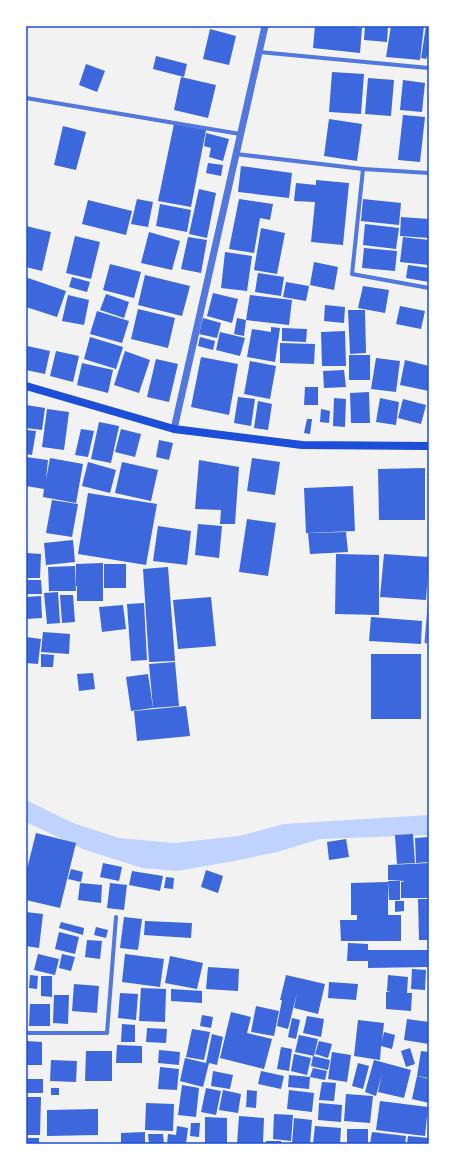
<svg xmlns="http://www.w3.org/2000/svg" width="455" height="1170" font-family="Jost,sans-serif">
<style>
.water{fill:#bfd3fe}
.building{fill:#3d67dc}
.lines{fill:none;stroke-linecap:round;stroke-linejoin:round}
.service{stroke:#5277de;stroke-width:3}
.minor{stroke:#5277de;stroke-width:4}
.tertiary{stroke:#5277de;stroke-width:7}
.secondary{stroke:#1d4ed8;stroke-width:8}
.neatline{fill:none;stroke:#1d4ed8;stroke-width:1.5}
</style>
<rect width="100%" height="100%" fill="#f2f2f2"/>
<polygon class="water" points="26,800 73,823 119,838 174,843 239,836 284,824 429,815 429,835 320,839 277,852 234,861 177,871 142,868 83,849 26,822"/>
<g class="building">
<polygon points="315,26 343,26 362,28 360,53 313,48"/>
<polygon points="365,26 388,26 387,42 364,40"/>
<polygon points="391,26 424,26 420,60 386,57"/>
<polygon points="426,26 429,26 429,52 426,59 421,58"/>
<polygon points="210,29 236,36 229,65 203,59"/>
<polygon points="156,56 187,64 184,77 153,69"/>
<polygon points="86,64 105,71 97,92 79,85"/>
<polygon points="332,72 364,74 361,114 329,112"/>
<polygon points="181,77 216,85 208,118 174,110"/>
<polygon points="368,78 394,80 391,116 365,114"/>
<polygon points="403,80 425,83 422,112 400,110"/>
<polygon points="403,115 425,117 420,162 398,160"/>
<polygon points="329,119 362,124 357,161 324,156"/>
<polygon points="174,124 206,130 191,207 158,201"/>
<polygon points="63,126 86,132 76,170 54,165"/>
<polygon points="206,133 229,139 223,161 209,157 211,148 204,146"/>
<polygon points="208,163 223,165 221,176 206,173"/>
<polygon points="241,166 292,173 289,198 238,192"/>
<polygon points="316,180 349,183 343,245 311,242 315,202 294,201 296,183 316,185"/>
<polygon points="199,189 216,193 207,238 189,234"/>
<polygon points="137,199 153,202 148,227 131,224"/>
<polygon points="239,199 273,204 270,220 260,218 254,253 229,249"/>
<polygon points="363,199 401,203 399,225 361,221"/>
<polygon points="88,200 132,211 126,235 82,224"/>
<polygon points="160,204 191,210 187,232 156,226"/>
<polygon points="401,217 429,219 429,238 400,236"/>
<polygon points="365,224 399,228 396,249 363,245"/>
<polygon points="26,226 51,232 42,271 26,267"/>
<polygon points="261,228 285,233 277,274 254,270"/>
<polygon points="149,232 180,241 172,270 141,263"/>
<polygon points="75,236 100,242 91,279 66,273"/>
<polygon points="188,237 207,240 201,273 181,269"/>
<polygon points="403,237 429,240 429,265 400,262"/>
<polygon points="364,248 397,251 395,271 362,268"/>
<polygon points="225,252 252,256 247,291 221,288"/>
<polygon points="314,262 338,267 334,290 310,285"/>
<polygon points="110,264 141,272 134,298 103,290"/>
<polygon points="408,265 429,268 429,282 406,278"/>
<polygon points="258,273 284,277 281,296 255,292"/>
<polygon points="145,275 190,286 182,316 138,305"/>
<polygon points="72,277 90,282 87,292 69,287"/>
<polygon points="28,278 66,291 57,317 26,307 26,283"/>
<polygon points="286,282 309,286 306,301 283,297"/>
<polygon points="363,286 389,290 385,313 358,308"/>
<polygon points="213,293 238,299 232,323 207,316"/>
<polygon points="106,294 129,302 124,318 100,310"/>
<polygon points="68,295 89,300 84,325 62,321"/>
<polygon points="250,295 292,300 289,325 246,320 244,336 234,334 237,318 246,320"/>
<polygon points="325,305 345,307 344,323 324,321"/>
<polygon points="400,306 425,311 421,329 396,324"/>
<polygon points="138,309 175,318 168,348 131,339"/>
<polygon points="348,310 365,310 366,353 350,354"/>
<polygon points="97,311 129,321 122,343 90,334"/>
<polygon points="203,318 221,323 217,338 199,334"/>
<polygon points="271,327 280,328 275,362 247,357 252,329 271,332"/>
<polygon points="282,328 307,329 306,342 282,341"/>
<polygon points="345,331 346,366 322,366 321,332"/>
<polygon points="220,332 245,338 240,356 216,350"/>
<polygon points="90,337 123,347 116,369 84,359"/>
<polygon points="200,337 215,341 213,350 198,346"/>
<polygon points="280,343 315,344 314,364 280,363"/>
<polygon points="27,346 50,351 45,374 26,370 26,353"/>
<polygon points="56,351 79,356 73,382 50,376"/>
<polygon points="125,351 150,360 139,393 114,385"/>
<rect x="349" y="355" width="21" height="25"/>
<polygon points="201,357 238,364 229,415 191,407"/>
<polygon points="376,358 400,361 396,392 371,389"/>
<polygon points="156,359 178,364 169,402 147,397"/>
<polygon points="405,360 429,366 429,391 400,385"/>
<polygon points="250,361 276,366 270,399 244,394"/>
<polygon points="82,363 113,370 108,393 77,385"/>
<polygon points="344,370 346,387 324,388 323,371"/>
<polygon points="305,387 318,387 318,405 304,405"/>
<polygon points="369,392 370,423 351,423 350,393"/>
<polygon points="238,397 255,399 251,426 234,423"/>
<polygon points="334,398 346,399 345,427 333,426"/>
<polygon points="380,398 399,402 396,425 376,422"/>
<polygon points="403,399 426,405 421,424 398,418"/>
<polygon points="258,401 272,404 268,430 254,428"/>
<polygon points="26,405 45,408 42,430 26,428"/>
<polygon points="47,409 69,412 64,450 42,447"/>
<polygon points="321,409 330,411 329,423 320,422"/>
<polygon points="307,419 312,419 310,434 304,433"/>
<polygon points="99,422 119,426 111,463 91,459"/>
<polygon points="81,429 94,431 88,457 75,455"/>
<polygon points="121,429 141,434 135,457 115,452"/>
<polygon points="26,430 36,431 32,455 26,454"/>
<polygon points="159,440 173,443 169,460 156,457"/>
<polygon points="26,457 48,460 46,480 50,458 83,464 76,503 43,497 44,489 26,486"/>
<polygon points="252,458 280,462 275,495 247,491"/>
<polygon points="199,460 239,467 235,524 220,524 221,510 195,509"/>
<polygon points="88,462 116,470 110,493 82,486"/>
<polygon points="122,462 158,470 151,501 115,493"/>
<polygon points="425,468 425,520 379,520 378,469"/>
<polygon points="353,486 355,531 306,533 304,488"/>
<polygon points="88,493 157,504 146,565 78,554"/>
<polygon points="52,500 78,504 72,537 46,533"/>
<polygon points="247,519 276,523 268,576 239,572"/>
<polygon points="198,524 222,526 219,558 195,555"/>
<polygon points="158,526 191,531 187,565 153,561"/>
<polygon points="346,532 348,552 310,554 308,533"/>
<polygon points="73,540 75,562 46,565 44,543"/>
<polygon points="26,553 41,554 40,578 26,578"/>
<polygon points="336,554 379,555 379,615 335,614"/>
<polygon points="384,554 429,557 426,600 380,597"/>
<polygon points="103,563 103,586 76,586 76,564"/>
<rect x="104" y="564" width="22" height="24"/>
<polygon points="75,566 76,591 49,591 48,567"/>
<polygon points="168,567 175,661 149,662 143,569"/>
<polygon points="26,580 41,580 42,594 26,594"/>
<rect x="77" y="586" width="26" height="15"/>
<polygon points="58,592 60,623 47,624 44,593"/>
<polygon points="60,595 73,595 75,622 62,623"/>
<polygon points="41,596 42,618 26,619 26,597"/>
<polygon points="211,597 216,646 178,649 173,600"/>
<polygon points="144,603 147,660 131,661 127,604"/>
<polygon points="123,605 126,629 102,632 99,607"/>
<polygon points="371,617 422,621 421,644 369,641"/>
<polygon points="43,632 70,634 69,654 41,652"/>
<polygon points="26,637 41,639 38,664 26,663"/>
<polygon points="41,654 54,655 53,667 41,667"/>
<rect x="371" y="654" width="50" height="65"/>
<polygon points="175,662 179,706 153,708 149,664"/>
<polygon points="93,673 95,689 79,691 77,674"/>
<polygon points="148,674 153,708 131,711 126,677"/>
<polygon points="186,706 190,736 137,741 134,711"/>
<polygon points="36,833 76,843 60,908 26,900 26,873"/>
<polygon points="413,834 415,863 397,864 395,835"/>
<polygon points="429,837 429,862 416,863 415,838"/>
<polygon points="346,839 349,857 329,860 327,842"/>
<polygon points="103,863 122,867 119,881 100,877"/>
<polygon points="429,863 429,898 401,898 401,882 405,881 388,880 388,865"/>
<polygon points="71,869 83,872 81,882 68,879"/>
<polygon points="206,870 223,876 218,893 201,887"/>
<polygon points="132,871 163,876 160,891 129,885"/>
<polygon points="166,877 174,878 173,889 164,888"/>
<polygon points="388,881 400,881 400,900 389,900"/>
<polygon points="388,882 388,915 401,915 401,941 341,941 340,920 357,920 357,915 351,915 351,883"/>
<polygon points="80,883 102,885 101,903 78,900"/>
<polygon points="110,883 127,885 124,910 107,908"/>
<polygon points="418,899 429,899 429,940 419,940"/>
<polygon points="395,901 404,901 404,911 395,912"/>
<polygon points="26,912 43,914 39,948 26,946"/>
<polygon points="124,917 142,919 138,950 120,948"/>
<polygon points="145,921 192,923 191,938 144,935"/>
<polygon points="61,922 84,928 83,935 59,928"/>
<polygon points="96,927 108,930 106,938 94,935"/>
<polygon points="59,932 79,937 75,954 55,949"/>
<polygon points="87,940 102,941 100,959 85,957"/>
<polygon points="348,943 368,944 368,950 429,950 429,967 368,968 368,961 347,961"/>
<polygon points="38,954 59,959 55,975 34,970"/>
<polygon points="62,954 75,957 71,971 59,968"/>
<polygon points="125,954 164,959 160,987 122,982"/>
<polygon points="170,956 203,963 197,989 165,983"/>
<polygon points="208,967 239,969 238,991 206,989"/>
<polygon points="412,969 426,970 425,990 411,989"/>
<polygon points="30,975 38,976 37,989 29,988"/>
<polygon points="286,975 325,984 318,1014 294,1008 297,993 288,1029 277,1026 282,1000 280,1000"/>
<polygon points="388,975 408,977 407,993 412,993 411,1011 386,1009 386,992 391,991 387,991"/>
<polygon points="41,976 52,976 52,997 41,996"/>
<polygon points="329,982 358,984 356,1000 328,998"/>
<polygon points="74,984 99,986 97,1013 72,1011"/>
<polygon points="141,988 166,989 165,1022 139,1021"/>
<polygon points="171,989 202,991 202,1003 171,1001"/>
<polygon points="120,993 138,994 136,1020 118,1018"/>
<polygon points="54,995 69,995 68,1024 53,1023"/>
<polygon points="30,1004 50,1004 50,1026 29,1026"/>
<polygon points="256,1006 279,1011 274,1036 251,1032"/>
<polygon points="231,1012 251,1017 247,1033 272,1039 264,1069 220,1058"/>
<polygon points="202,1015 213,1017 211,1028 200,1026"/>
<polygon points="307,1016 324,1019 321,1037 303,1033"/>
<polygon points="292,1018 300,1020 296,1039 288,1037"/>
<polygon points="407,1019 429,1022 429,1044 404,1040"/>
<polygon points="358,1020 384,1023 382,1041 384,1032 395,1035 392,1049 381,1046 380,1060 354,1056"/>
<polygon points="122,1024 135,1025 135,1042 121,1042"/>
<polygon points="147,1028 167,1029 166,1043 146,1042"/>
<polygon points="192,1029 210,1032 204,1060 186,1057"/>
<polygon points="212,1034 223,1037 217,1065 209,1063 203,1087 180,1081 185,1058 206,1063"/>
<polygon points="299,1035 318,1039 314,1056 295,1052"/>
<polygon points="26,1041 42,1042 42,1065 26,1065"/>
<polygon points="319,1041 332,1044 328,1058 315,1054"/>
<polygon points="117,1045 142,1046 142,1063 116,1063"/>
<polygon points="281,1047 292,1049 289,1071 277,1069"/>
<polygon points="410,1048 415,1064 406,1067 401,1051"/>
<polygon points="159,1050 180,1052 179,1065 158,1063"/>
<polygon points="86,1051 112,1051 112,1081 85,1081"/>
<polygon points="421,1051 429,1052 429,1078 417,1076"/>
<polygon points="332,1052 351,1055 347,1082 328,1079"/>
<polygon points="294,1054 311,1058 307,1075 291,1071"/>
<polygon points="313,1056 330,1060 328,1070 311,1066"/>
<polygon points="51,1060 77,1061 76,1082 50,1081"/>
<polygon points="374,1060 411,1070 404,1098 378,1092 382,1074 376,1096 365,1092"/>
<polygon points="358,1063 369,1066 363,1089 352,1086"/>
<polygon points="160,1067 179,1069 177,1090 158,1089"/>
<polygon points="313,1068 327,1071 325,1080 310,1077"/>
<polygon points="213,1071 233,1075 230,1089 211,1086"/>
<polygon points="261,1071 284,1076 281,1089 258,1084"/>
<polygon points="289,1075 310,1077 309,1089 288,1087"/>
<polygon points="417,1076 429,1079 429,1103 412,1099"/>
<rect x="26" y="1079" width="17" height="14"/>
<polygon points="322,1082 336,1083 334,1101 319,1100"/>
<polygon points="182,1085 199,1088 196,1117 178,1115"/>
<rect x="51" y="1088" width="8" height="7"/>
<polygon points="206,1088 221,1091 216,1115 201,1112"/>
<polygon points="223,1090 241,1094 238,1113 219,1110"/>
<polygon points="247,1090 257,1091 256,1108 246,1107"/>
<polygon points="289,1090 314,1093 312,1112 287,1109"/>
<polygon points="346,1094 373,1096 370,1123 344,1121"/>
<polygon points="26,1097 41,1097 40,1135 26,1135"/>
<polygon points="380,1101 428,1107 425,1136 376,1130"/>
<polygon points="146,1103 174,1104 173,1131 145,1130"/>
<polygon points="319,1103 342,1105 341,1122 318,1120"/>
<polygon points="98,1109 98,1135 47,1136 47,1110"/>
<polygon points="274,1114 293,1115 291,1141 273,1139"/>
<polygon points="239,1116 264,1118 263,1144 237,1144"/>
<polygon points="205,1117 227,1118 227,1144 205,1144"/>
<polygon points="294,1118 312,1120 310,1144 292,1144"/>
<polygon points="191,1123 200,1123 199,1137 190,1136"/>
<polygon points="177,1126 188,1128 186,1144 167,1144 168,1134 176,1135"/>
<polygon points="315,1126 341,1128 340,1144 313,1144"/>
<rect x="347" y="1129" width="21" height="15"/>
<polygon points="145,1132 145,1144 121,1144 121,1133"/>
<polygon points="372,1132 406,1136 405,1144 370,1144"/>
<polygon points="148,1134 163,1134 164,1144 149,1144"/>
<polygon points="408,1136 429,1138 429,1144 407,1144"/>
<rect x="26" y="1138" width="13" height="6"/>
<rect x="266" y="1141" width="15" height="3"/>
</g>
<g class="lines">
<polyline class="service" points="426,642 429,607"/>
<g class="minor">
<polyline points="259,52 429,68"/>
<polyline points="26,98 240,134"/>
<polyline points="236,154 363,169 429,173"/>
<polyline points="363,169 352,274 429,288"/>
<polyline points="26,1033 107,1033 116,917"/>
</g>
<polyline class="tertiary" points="174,429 265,26"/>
<polyline class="secondary" points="26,386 174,429 302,445 429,446"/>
</g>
<rect width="455" height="1170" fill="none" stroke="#ffffff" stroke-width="54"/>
<rect x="27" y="27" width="401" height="1116" class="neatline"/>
</svg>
